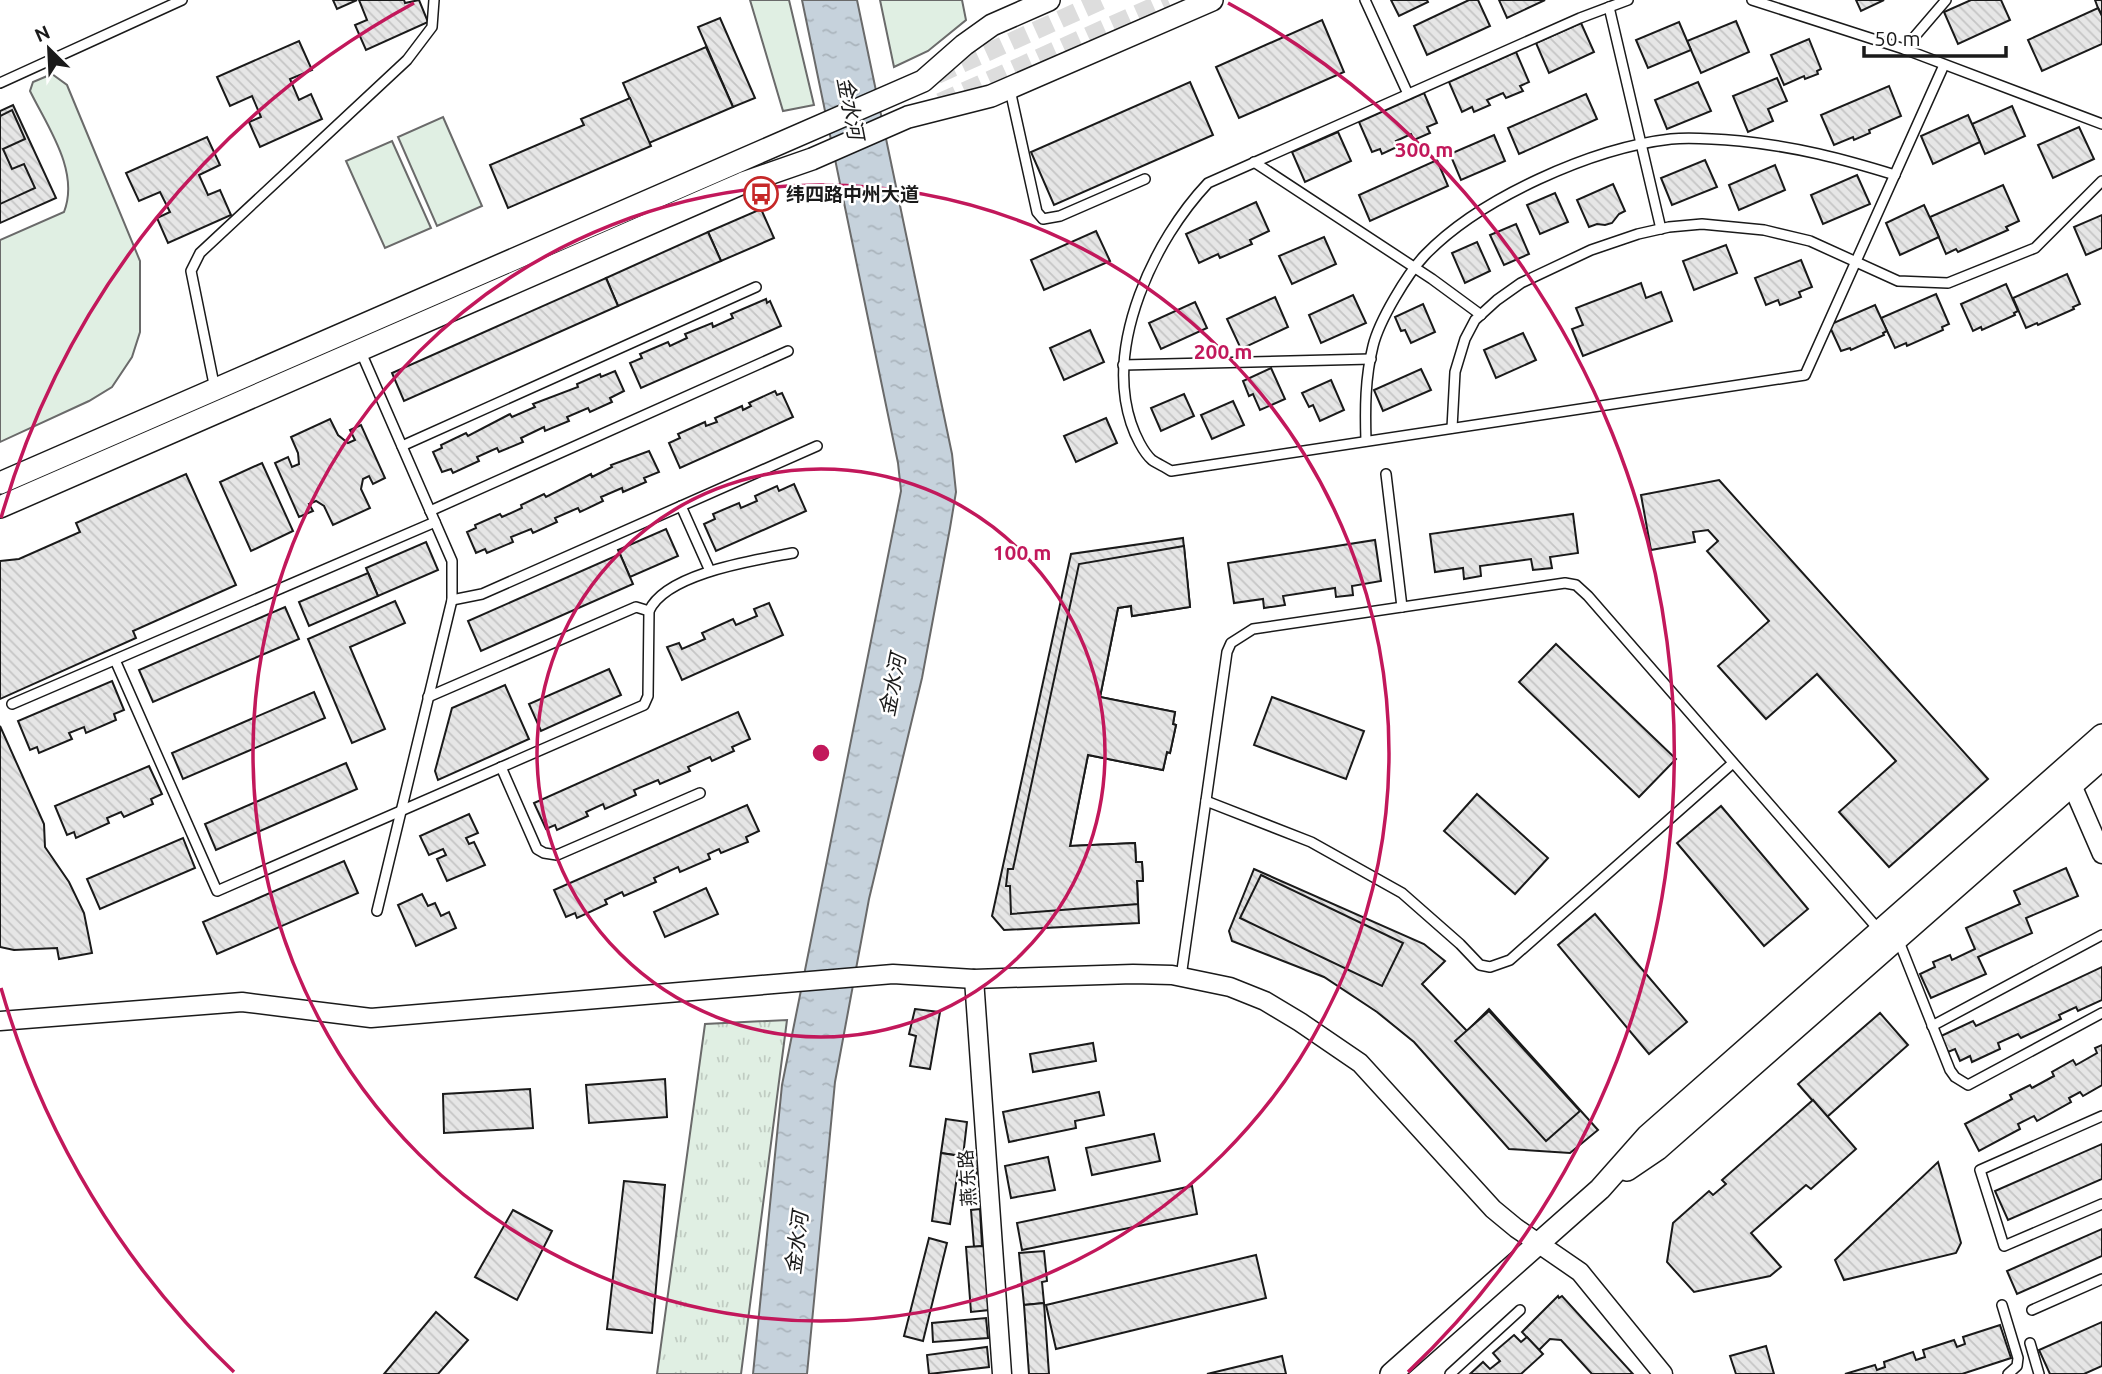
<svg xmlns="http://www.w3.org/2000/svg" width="2102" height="1374" font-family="Ubuntu,'Noto Sans SC',sans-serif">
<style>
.grass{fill:#e0efe3;stroke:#6a6a6a;stroke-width:2}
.park{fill:url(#park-tufts);stroke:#6a6a6a;stroke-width:2}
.water{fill:url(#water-ripples);stroke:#6a6a6a;stroke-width:2}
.building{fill:url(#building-back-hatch);stroke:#1a1a1a;stroke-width:2}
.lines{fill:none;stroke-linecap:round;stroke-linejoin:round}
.minor-tunnel{stroke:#ddd;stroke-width:18;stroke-dasharray:18 9;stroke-linecap:butt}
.service-casing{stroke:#1a1a1a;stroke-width:12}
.minor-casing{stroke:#1a1a1a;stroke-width:21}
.tertiary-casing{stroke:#1a1a1a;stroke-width:24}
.service{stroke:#fff;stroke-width:9}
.minor{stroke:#fff;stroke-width:18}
.tertiary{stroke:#fff;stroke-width:21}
.ring{fill:none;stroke:#c2185b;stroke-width:3.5}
.labels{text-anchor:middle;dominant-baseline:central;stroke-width:5;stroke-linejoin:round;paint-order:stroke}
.poi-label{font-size:19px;font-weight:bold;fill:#1a1a1a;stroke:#fff;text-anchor:start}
.street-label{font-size:19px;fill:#1a1a1a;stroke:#fff}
.water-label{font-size:21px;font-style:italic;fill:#1a1a1a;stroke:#fff}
.centre{fill:#c2185b;stroke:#fff;stroke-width:3.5}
.ring-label{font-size:21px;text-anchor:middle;font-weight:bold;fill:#c2185b;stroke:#fff;stroke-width:5;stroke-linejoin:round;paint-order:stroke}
</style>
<defs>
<pattern id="park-tufts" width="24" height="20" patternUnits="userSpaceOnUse" patternTransform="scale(1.75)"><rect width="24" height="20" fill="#e0efe3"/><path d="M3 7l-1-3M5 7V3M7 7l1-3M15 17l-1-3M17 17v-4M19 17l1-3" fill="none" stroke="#c0ccc2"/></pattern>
<pattern id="water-ripples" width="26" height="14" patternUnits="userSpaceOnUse" patternTransform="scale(1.75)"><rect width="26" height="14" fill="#c6d2dc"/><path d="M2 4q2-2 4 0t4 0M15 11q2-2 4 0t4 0" fill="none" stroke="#aab4bc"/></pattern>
<pattern id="building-back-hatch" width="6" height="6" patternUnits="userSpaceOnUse" patternTransform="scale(1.75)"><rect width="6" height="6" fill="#e6e6e6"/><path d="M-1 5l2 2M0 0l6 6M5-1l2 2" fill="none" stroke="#c5c5c5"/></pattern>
</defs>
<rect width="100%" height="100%" fill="#fff"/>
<g class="grass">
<polygon points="750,0 789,0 814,105 783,111"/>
<polygon points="880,0 962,0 966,20 928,51 894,67"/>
<path d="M52 74 67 85 140 261V332L132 357 112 387 89 401 0 442V240L64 212C80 171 47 126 30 91L33 82Z"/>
<polygon points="443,117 482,206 437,226 398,137"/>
<polygon points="392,141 431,228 385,248 346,161"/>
</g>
<polygon class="park" points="787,1020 741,1374 657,1374 705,1024"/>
<polygon class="water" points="802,0 857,0 952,454 956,492 950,528 922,678 869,899 835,1082 807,1374 753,1374 782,1085 901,491 898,463"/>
<g class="building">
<polygon points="333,0 357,0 337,9"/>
<polygon points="359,0 404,0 405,3 419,0 428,22 366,50 355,25 367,20"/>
<polygon points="1391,0 1427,0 1428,2 1399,16"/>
<polygon points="1469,0 1478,0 1490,26 1427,55 1414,26"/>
<polygon points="1499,0 1545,0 1507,18"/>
<polygon points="1856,0 1884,0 1861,11"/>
<polygon points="1971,0 2001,0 2010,20 1958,44 1944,12"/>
<polygon points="2095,0 2102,0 2102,16 2098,8"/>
<polygon points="2098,8 2102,16 2102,44 2042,71 2028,40"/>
<polygon points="720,18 755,98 733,107 698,27"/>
<polygon points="1322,20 1344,72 1239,118 1216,67"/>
<polygon points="1736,21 1749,52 1701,73 1687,41"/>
<polygon points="1679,22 1691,50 1648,68 1636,40"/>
<polygon points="1581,23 1594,52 1549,73 1536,43"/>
<polygon points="1809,39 1821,69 1817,71 1818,74 1805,79 1804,76 1784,85 1771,55"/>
<polygon points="299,41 312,70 290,79 299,100 311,94 322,119 260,147 249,122 261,117 252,96 230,106 217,77"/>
<polygon points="706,47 733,107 649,143 623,83"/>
<polygon points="1516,52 1529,82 1520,86 1523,91 1506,98 1503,93 1487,100 1490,105 1474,112 1472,107 1462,112 1449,82"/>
<polygon points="1777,78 1787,101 1768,109 1773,121 1748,132 1733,96"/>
<polygon points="1190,82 1213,135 1054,205 1031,152"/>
<polygon points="1698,82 1711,111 1667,129 1655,100"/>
<polygon points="1889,86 1901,116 1869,130 1870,133 1854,140 1853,137 1834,145 1821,115"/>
<polygon points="1424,93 1437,123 1427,127 1430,133 1414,140 1411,134 1396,141 1399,146 1382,154 1380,149 1372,152 1359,122"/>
<polygon points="1586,94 1597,119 1519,154 1508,128"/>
<polygon points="630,98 651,146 508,208 490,165 584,125 581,119"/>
<polygon points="13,105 56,198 0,223 0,111"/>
<polygon points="2012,106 2025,136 1985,154 1972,124"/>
<polygon points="12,110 25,139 3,149 12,169 24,164 35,188 0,204 0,116"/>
<polygon points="1968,115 1980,142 1933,164 1921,136"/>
<polygon points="2079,127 2094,159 2053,178 2038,145"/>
<polygon points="1338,132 1351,161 1305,182 1292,152"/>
<polygon points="1494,135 1505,161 1461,180 1450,154"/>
<polygon points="207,137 220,165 199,175 208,195 220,190 231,215 168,243 157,218 170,212 160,192 139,201 126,173"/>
<polygon points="1437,160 1448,186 1370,221 1359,195"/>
<polygon points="1705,160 1717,187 1672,205 1661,178"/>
<polygon points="1775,165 1785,190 1739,210 1729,185"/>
<polygon points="1857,175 1870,204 1823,224 1811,195"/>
<polygon points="1613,184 1625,211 1619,214 1612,223 1605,225 1597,224 1589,227 1577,200"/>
<polygon points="2003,185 2019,221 2006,227 2008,230 1958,252 1956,249 1946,254 1930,217"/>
<polygon points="1555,193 1568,222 1540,234 1527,205"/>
<polygon points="1256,202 1269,231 1250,240 1252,244 1220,258 1218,254 1199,263 1186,234"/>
<polygon points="1924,205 1939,237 1900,255 1886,223"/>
<polygon points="761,209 774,238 721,261 708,232"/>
<polygon points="2102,215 2102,248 2086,255 2074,227"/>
<polygon points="1516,224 1529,254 1504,265 1490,235"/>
<polygon points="1096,231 1110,261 1044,290 1031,260"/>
<polygon points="708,232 721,261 618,306 606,278"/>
<polygon points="1324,237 1336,264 1292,284 1279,256"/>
<polygon points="1477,242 1490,271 1465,283 1452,253"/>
<polygon points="1726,245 1737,273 1694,290 1683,261"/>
<polygon points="1801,260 1812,287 1799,292 1801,297 1780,305 1778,300 1766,305 1755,278"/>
<polygon points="2067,274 2080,304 2073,307 2074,309 2038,325 2037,323 2026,328 2013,298"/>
<polygon points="606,278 618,306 404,401 392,373"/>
<polygon points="1641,283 1646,298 1661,292 1672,321 1583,356 1572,329 1583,325 1576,308"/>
<polygon points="2006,284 2018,311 2014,313 2015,315 1982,330 1981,327 1973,331 1961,304"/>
<polygon points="1936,294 1949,324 1942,327 1943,330 1907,346 1906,343 1895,348 1881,318"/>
<polygon points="1353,295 1366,323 1321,343 1309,315"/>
<polygon points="1275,297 1288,327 1241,349 1227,319"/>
<polygon points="766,299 767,303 770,301 781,326 641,388 630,363 642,358 640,354 668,342 670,346 687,338 685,334 712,323 713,327 733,318 731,314"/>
<polygon points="1195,302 1207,328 1161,349 1149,323"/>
<polygon points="1423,304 1435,332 1411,343 1405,330 1401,331 1395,317"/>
<polygon points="1875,305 1887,331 1883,333 1884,335 1851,350 1850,348 1841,351 1829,325"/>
<polygon points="1090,330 1104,362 1064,380 1050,348"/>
<polygon points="1523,333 1536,360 1496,378 1484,350"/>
<polygon points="1271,368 1285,399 1260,410 1253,394 1249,396 1243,381"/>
<polygon points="1421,369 1431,390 1383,411 1374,390"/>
<polygon points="615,371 624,391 610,398 612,402 590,412 588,408 567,417 569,421 545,431 544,427 521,438 523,442 499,452 497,448 477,457 479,461 453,473 451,469 442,472 433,452 442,448 441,445 466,433 468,436 510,414 512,417 535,407 533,404 578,387 577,384 600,374 601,377"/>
<polygon points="1331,380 1344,410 1320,421 1313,405 1309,407 1302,393"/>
<polygon points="775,391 777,395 782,393 793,417 680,468 669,443 680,438 678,434 705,422 706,426 717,422 715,418 742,406 743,410 751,406 749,403"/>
<polygon points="1184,394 1194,416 1161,431 1151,408"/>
<polygon points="1233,401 1244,425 1212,439 1201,415"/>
<polygon points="1106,418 1117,443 1076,462 1064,436"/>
<polygon points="330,419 338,435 348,443 355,440 350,430 361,425 385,478 373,484 369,476 363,479 361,489 370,508 333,525 324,506 316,501 309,504 313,511 299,517 275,463 288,457 292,467 299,464 298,453 291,437"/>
<polygon points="649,451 659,472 644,478 646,482 623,492 622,488 601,497 603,501 580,512 578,508 555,518 557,522 533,533 531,529 511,537 513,542 487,553 485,549 476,553 467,532 476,528 475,525 500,514 502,517 522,508 521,505 544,494 546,497 591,474 592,477 612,467 611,465"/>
<polygon points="262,463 293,531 251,551 220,482"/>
<polygon points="186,474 236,585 133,631 136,638 0,699 0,561 19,559 80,532 76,523"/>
<polygon points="1719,480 1988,779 1889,867 1839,812 1896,761 1817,674 1766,719 1718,666 1769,621 1707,551 1718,541 1708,530 1693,532 1695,542 1651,550 1641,495"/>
<polygon points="794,484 806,511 716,551 704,524 715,519 713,514 739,503 741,508 757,501 755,496 777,486 779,491"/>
<polygon points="1573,514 1578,553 1550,557 1552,568 1533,570 1531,559 1480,566 1481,576 1464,579 1463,568 1435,572 1430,534"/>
<polygon points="666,529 678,556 630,577 618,550"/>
<polygon points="1183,538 1190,607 1132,616 1131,606 1118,608 1100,697 1175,712 1173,724 1176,725 1170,753 1167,752 1163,770 1088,755 1070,846 1135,843 1136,862 1142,862 1143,881 1137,881 1139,923 1004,930 992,916 1071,554"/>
<polygon points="1375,540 1381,581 1352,586 1353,595 1336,597 1335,588 1283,596 1285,605 1264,608 1263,599 1234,603 1228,563"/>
<polygon points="426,542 438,570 378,596 366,568"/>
<polygon points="1184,546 1190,607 1132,616 1131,606 1118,608 1100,697 1175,712 1173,724 1176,725 1170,753 1167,752 1163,770 1088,755 1070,846 1135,843 1136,862 1142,862 1143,881 1137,881 1138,904 1011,914 1010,886 1006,886 1008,869 1013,869 1079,564"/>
<polygon points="620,554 633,584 481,651 468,621"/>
<polygon points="368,573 378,596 309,626 299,602"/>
<polygon points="395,601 405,623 350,647 385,729 352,743 308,639"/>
<polygon points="769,603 783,635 682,680 667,647 679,643 682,649 705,639 702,633 733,619 736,625 757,616 754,609"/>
<polygon points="285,607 299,639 153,702 139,670"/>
<polygon points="1556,644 1676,759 1639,797 1519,682"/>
<polygon points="609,669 621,695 541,731 529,704"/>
<polygon points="112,681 124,710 114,714 116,720 86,733 84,727 69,733 72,739 39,753 37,747 30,750 18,721"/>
<polygon points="505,685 529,739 438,780 435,771 452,708"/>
<polygon points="314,692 325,718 183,779 172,753"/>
<polygon points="1272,697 1364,731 1346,779 1254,745"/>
<polygon points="738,712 750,739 732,747 734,751 712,761 710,757 688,767 690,771 660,784 658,780 634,790 636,795 605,809 603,804 586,812 588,816 557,830 555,825 546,829 534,803"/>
<polygon points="0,726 44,824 45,847 69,882 84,913 92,953 59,959 57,948 14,950 0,947"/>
<polygon points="346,763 357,789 216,850 205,824"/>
<polygon points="149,766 162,794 151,799 153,804 124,817 121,812 107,818 109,823 76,838 74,832 67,835 55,806"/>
<polygon points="1477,794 1548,858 1515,894 1444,831"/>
<polygon points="747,805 759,831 746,837 748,842 721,853 719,849 708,854 710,859 680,872 678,867 654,878 656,882 624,896 622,892 605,900 607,904 577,918 575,913 566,917 554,890"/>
<polygon points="1721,806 1808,909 1764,946 1677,843"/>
<polygon points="469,814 478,833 466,838 469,844 474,842 485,865 447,881 437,859 446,855 443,849 429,855 420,836"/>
<polygon points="183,838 195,868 100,909 87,879"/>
<polygon points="344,861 358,893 217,954 203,922"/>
<polygon points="2066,868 2078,896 2026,918 2032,933 1978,957 1986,974 1931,998 1920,974 1935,967 1933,962 1950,955 1952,960 1975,949 1966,928 2020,904 2014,891"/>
<polygon points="1254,869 1424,944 1445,961 1422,984 1467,1031 1489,1009 1598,1130 1570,1153 1509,1149 1414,1042 1377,1012 1324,977 1232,941 1229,931"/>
<polygon points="1261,875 1403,943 1382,986 1240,918"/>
<polygon points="706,888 718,914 665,937 654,912"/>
<polygon points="422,894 428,906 435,903 441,916 449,912 456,928 416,946 398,905"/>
<polygon points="1595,914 1687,1022 1649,1054 1558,945"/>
<polygon points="2102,967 2102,1000 2078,1011 2076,1007 2059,1015 2061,1019 2021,1038 2018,1034 1998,1043 2000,1049 1972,1062 1970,1056 1960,1061 1955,1049 1948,1052 1941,1036 1973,1021 1976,1026"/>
<polygon points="915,1009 940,1012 930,1069 910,1066 916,1036 909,1034"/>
<polygon points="1489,1011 1580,1111 1546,1141 1455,1041"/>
<polygon points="1880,1013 1908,1045 1827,1117 1798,1084"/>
<polygon points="1093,1043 1096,1061 1033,1072 1030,1054"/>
<polygon points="2102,1045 2102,1085 2083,1096 2080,1092 2069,1098 2071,1102 2037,1121 2034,1116 2018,1124 2020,1129 1979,1151 1965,1124 2012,1099 2010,1095 2030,1085 2032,1088 2054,1076 2052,1072 2073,1060 2076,1065 2097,1053 2095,1048"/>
<polygon points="665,1079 667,1117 589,1123 586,1085"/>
<polygon points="530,1089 533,1128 444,1133 443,1094"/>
<polygon points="1099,1092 1104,1115 1075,1121 1076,1128 1009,1142 1003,1112"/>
<polygon points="1813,1100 1856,1149 1811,1189 1806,1185 1751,1233 1781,1267 1770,1276 1694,1292 1667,1262 1673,1223 1709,1191 1713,1195 1726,1184 1722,1180"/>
<polygon points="946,1119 967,1122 963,1156 941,1153"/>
<polygon points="1154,1134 1160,1161 1092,1175 1086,1148"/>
<polygon points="2102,1144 2102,1179 2008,1220 1995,1191"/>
<polygon points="941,1153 960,1156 950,1224 932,1221"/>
<polygon points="960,1156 979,1158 976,1178 957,1176"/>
<polygon points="1048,1157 1055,1190 1011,1198 1005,1166"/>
<polygon points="1938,1162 1961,1243 1956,1253 1844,1280 1835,1260"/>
<polygon points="624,1181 665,1185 652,1333 607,1329"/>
<polygon points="1192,1186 1197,1214 1022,1250 1017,1223"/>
<polygon points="980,1209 982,1246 974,1247 971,1210"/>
<polygon points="513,1210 552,1231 517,1300 475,1277"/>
<polygon points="2102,1229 2102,1256 2017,1294 2007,1271"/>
<polygon points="929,1238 947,1243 923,1341 904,1336"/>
<polygon points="984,1246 989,1310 971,1312 966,1247"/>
<polygon points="1044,1251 1047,1281 1042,1282 1044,1303 1024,1305 1019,1253"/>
<polygon points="1256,1255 1266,1298 1056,1349 1046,1305"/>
<polygon points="1558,1296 1559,1298 1562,1296 1633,1374 1592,1374 1561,1340 1550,1339 1539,1350 1522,1332"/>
<polygon points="1044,1303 1049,1374 1029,1374 1024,1305"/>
<polygon points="436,1312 468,1340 438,1374 384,1374"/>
<polygon points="986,1318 988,1338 933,1342 932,1323"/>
<polygon points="2102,1322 2102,1366 2084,1374 2050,1374 2039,1350"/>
<polygon points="2000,1325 2011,1358 1962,1374 1845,1374 1875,1365 1877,1370 1885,1367 1884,1362 1913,1352 1916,1360 1925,1357 1923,1350 1954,1340 1957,1347 1965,1344 1963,1337"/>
<polygon points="1514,1335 1521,1342 1527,1337 1543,1354 1521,1374 1470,1374 1483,1362 1490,1369 1500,1361 1493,1353"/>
<polygon points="1766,1346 1774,1374 1736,1374 1730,1356"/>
<polygon points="987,1347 989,1367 929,1374 927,1355"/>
<polygon points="1282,1356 1286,1374 1207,1374"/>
</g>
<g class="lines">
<g class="minor-tunnel">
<polyline points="937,75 1103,0"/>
<polyline points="940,102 1168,0"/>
</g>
<g class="service-casing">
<g id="service">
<polyline points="1365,0 1408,94"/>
<path d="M1628 0 1580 18 1208 183C1154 240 1105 344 1131 423 1135 435 1143 452 1152 460 1158 464 1165 467 1171 471L1805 375 1944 65"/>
<polyline points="1752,0 1904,49 2102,124"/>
<polyline points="1609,7 1661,229"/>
<polyline points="1904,49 1946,0"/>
<polyline points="0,83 182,0"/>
<polyline points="1010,90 1037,212 1043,219 1060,216 1145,179"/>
<polyline points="1254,162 1432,279 1481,315"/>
<polyline points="360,350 452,561 452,600 377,911"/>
<polyline points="1123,365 1371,359"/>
<polyline points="215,389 191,271 200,253 407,60 432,27 434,0"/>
<polyline points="1452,428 1455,372 1465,339 1475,320 1497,300 1521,283 1591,250 1638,234 1669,227 1702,224 1764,230 1810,241 1898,281 1948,283 2035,248 2102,181"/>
<path d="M1366 441C1365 409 1365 378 1373 346 1379 321 1407 274 1425 255 1480 198 1592 148 1671 139 1693 137 1717 139 1740 141 1797 147 1840 158 1895 175"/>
<polyline points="402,446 756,287"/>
<polyline points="1386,474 1402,607"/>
<polyline points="681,506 710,571"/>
<polyline points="430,511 788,351"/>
<polyline points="452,600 482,594 817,446"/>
<path d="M115 660 217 891 644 705 648 696 649 611C666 573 756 560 793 553"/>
<polyline points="428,697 636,607 649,611"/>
<polyline points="12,704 435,522"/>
<polyline points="501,767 537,849 544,853 557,855 700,793"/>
<polyline points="1206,801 1311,842 1402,893 1460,944 1480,965 1490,967 1510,960 1733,763"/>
<polyline points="1898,939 1950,1070 1955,1077 1968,1085 2102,1013"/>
<polyline points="1181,977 1227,652 1231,643 1253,629 1565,583 1576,585 1588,596 1879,930"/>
<polyline points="1932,1026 2102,935"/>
<polyline points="2102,1116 1980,1170 2004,1246 2102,1204"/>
<polyline points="2002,1305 2018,1358 2017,1366 2008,1374"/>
<polyline points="2032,1310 2102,1279"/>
<polyline points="2030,1343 2039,1374"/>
<polyline points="1450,1374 1520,1310"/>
</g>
</g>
<g class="minor-casing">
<g id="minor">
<polyline points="2072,785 2102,854"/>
<polyline points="974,979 1002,1374"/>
<polyline points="0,1021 242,1002 371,1018 893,974 974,979 1133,974 1172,975 1230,987 1265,1001 1300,1022 1360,1063 1493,1209 1516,1228 1580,1272 1663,1374"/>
</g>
</g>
<g class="tertiary-casing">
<g id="tertiary">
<polyline points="0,483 923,81 964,45 992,25 1049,0"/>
<polyline points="0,507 743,183 812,159 908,117 991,96 1212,0"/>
<polyline points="1627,1170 1658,1149 2102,759"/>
<polyline points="1391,1374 1600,1189 1647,1136 2102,735"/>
</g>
</g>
<use href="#service" class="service"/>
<use href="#minor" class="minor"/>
<use href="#tertiary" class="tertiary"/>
</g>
<g class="ring">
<circle cx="821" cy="753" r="284"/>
<circle cx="821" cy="753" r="568"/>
<path d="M234 1372A853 853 0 0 1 1 988M1 518A853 853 0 0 1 414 3M1228 3A853 853 0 0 1 1408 1372"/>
</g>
<defs>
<g id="bus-ring" transform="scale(1.75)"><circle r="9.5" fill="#fff" stroke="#c62828" stroke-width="1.5"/><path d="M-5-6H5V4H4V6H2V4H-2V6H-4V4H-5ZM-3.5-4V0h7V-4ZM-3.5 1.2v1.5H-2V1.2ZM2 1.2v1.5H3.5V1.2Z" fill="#c62828"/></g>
</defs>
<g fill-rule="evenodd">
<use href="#bus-ring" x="761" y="194"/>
</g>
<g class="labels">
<g class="poi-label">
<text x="786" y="194">纬四路中州大道</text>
</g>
<g class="street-label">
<text transform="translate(967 1178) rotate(-94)">燕东路</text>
</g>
<g class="water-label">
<text transform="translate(851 108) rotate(79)">金水河</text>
<text transform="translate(892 685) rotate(-79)">金水河</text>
<text transform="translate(796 1243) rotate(-83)">金水河</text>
</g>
</g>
<circle cx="821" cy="753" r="10" class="centre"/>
<g class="ring-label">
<text x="1424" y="157">300 m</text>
<text x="1223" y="359">200 m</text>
<text x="1022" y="560">100 m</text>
</g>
<g transform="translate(49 49) rotate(336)" stroke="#ffffff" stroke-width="5" paint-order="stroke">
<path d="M0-5L12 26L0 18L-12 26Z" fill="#1a1a1a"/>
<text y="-10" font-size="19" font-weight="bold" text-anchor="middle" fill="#1a1a1a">N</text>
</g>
<path d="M1864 46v10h142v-10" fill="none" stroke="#1a1a1a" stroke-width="3.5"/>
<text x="1874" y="46" font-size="21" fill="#1a1a1a" stroke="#ffffff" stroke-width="5" paint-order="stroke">50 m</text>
</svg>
